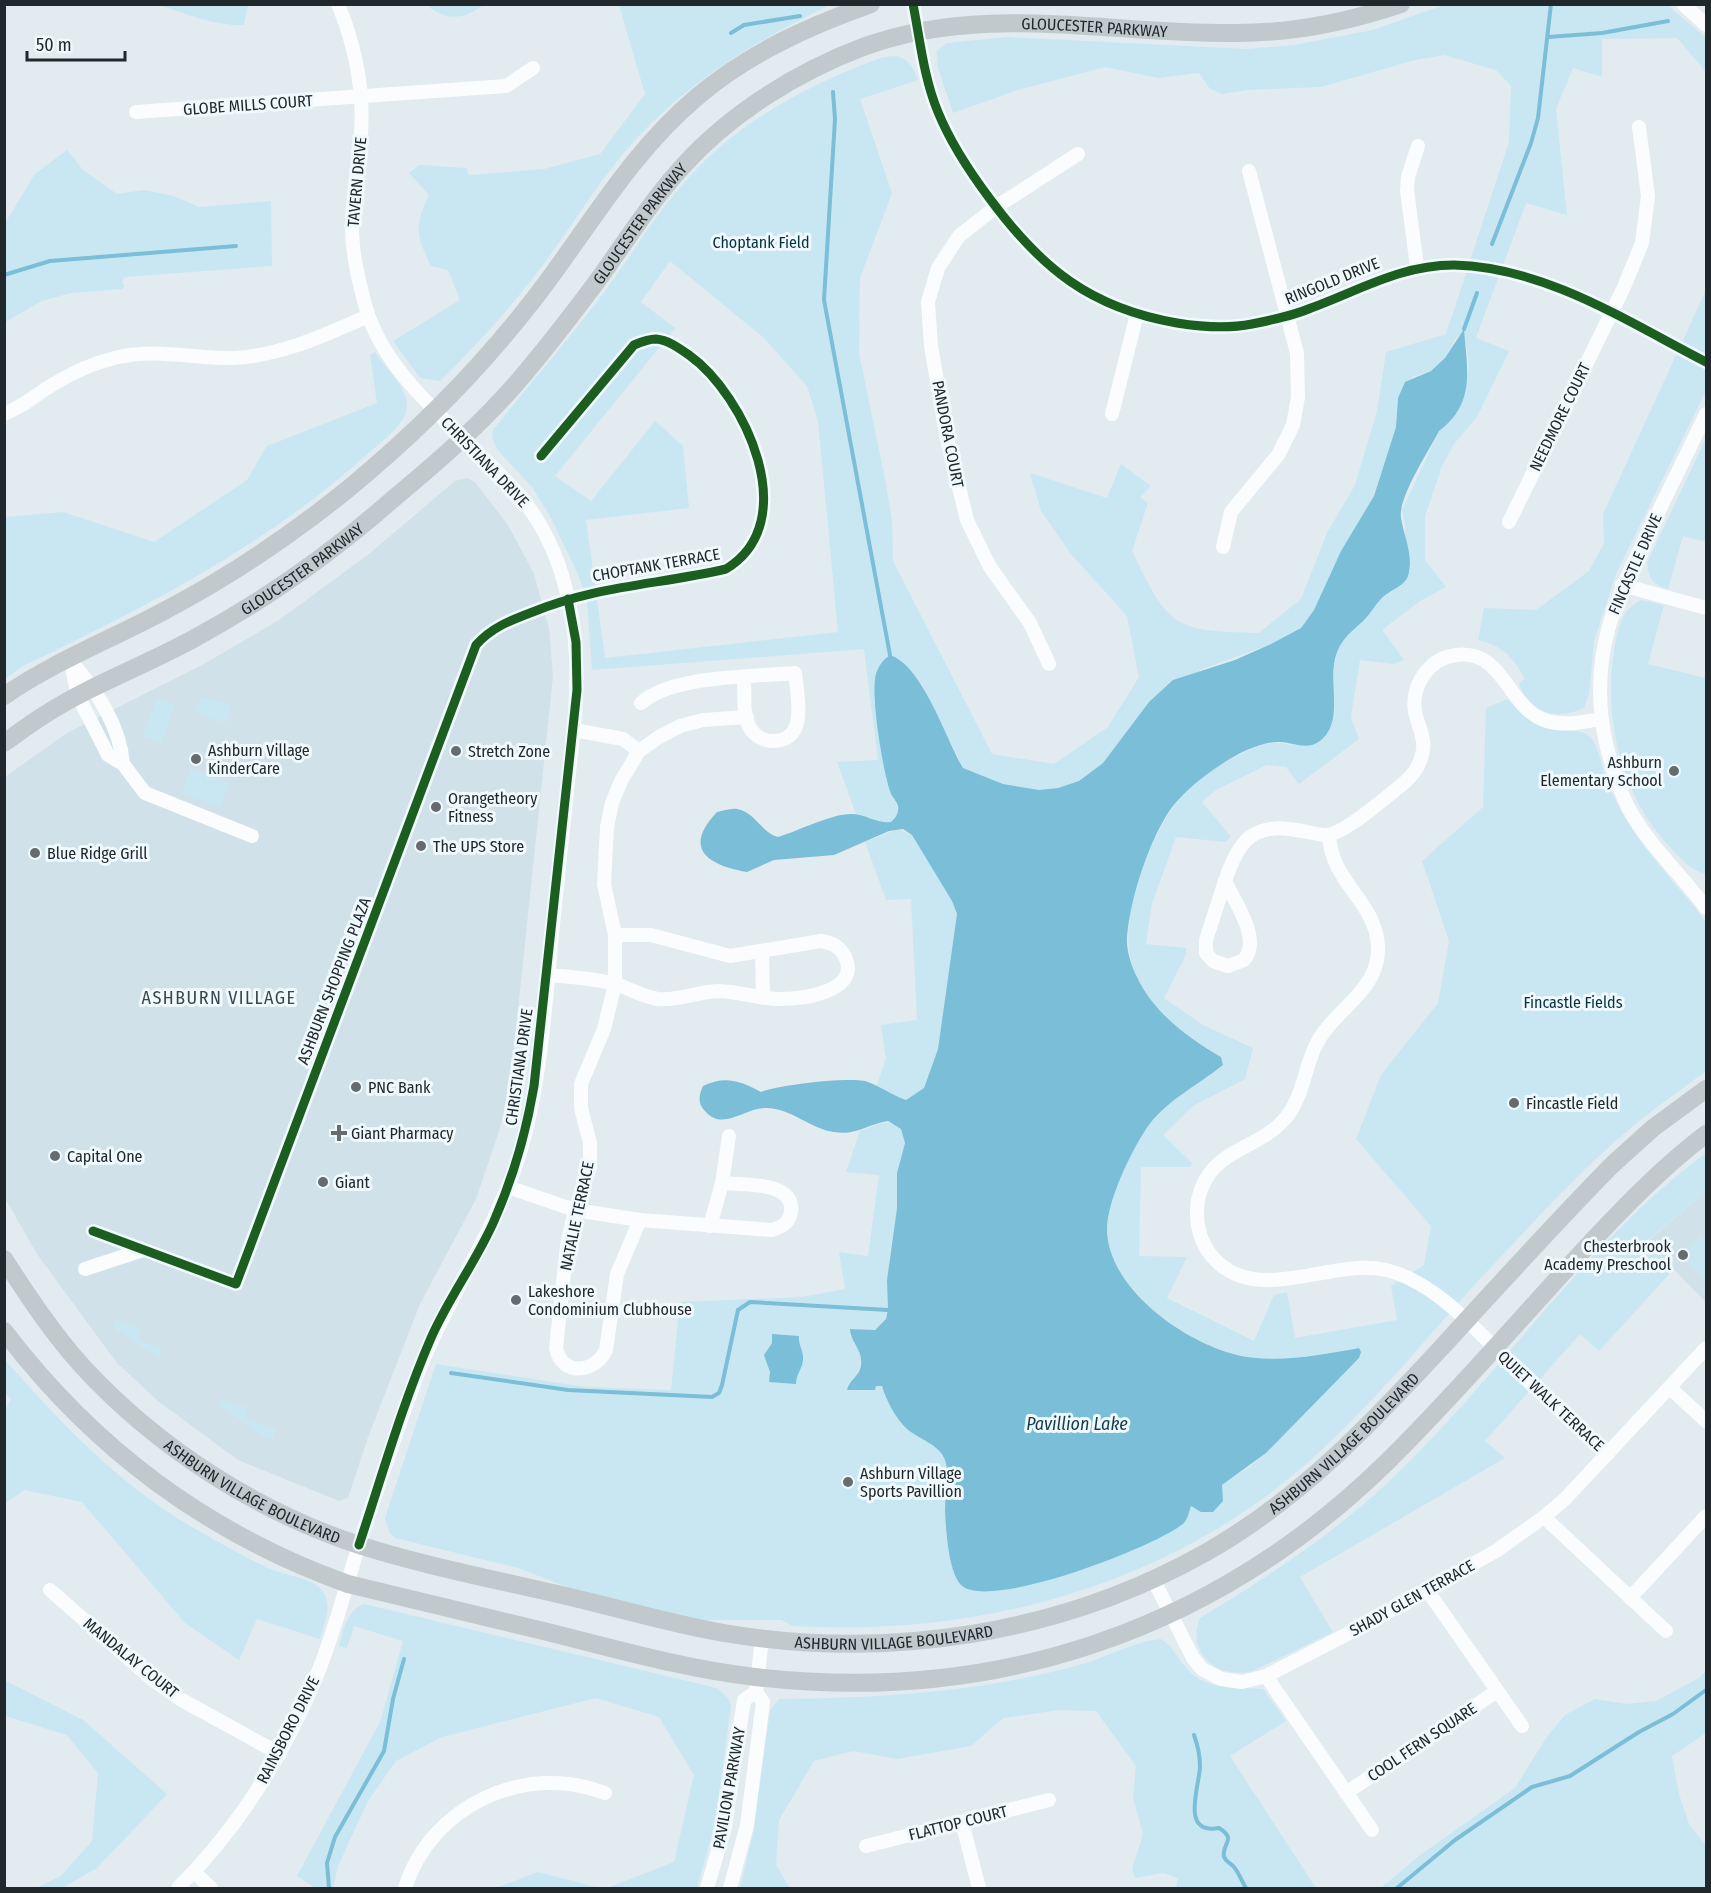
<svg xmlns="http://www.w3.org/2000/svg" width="1711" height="1893" font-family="'Fira Sans Condensed',sans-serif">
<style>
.built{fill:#d0e1e9}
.green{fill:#c9e7f3;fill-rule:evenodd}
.water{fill:#7bbed8}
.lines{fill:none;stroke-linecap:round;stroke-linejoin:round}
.stream{stroke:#7bbed8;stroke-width:4}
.minor{stroke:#fbfcfd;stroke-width:14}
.major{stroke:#c1c9cc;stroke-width:18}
.cycleway-casing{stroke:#eff9fe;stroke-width:13}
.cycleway{stroke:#1b5e20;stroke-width:9}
.poi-dot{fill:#656c70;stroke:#eff9fe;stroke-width:2}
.labels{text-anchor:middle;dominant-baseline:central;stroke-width:6;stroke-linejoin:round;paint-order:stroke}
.street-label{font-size:16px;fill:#21282b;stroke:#eff9fe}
.park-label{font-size:16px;fill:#063240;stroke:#eff9fe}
.poi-label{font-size:16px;fill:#21282b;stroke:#eff9fe;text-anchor:start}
.neighbourhood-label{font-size:18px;letter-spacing:1.5px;fill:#39484e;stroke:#eff9fe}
.water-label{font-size:18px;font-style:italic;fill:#123c4b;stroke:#eff9fe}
</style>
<rect width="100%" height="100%" fill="#e2ebef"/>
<g class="built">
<polygon points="467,478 475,482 508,525 534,574 549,629 553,676 511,1077 500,1128 476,1199 420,1304 368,1437 348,1498 339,1501 238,1460 158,1401 117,1363 37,1254 5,1198 5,777 67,733 204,664 279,620 369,554 455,481"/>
<polygon points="1706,1191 1706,1302 1647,1242"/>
</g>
<g class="green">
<path d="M248 4 244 25C212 26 187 13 157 5Z"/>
<path d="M1447 4 1668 5 1706 38V72L1677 38 1602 39V77L1573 68 1556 109 1567 215 1526 203 1476 338 1509 351 1477 417 1454 444 1442 466 1425 516V560L1446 587 1420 601 1382 630 1404 660 1394 664 1360 660 1351 717 1359 739 1299 784 1286 767 1267 765 1216 790 1202 802 1231 837 1225 842 1176 837 1152 904 1146 944 1186 948V955L1164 998 1203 1025 1253 1048 1245 1079 1193 1106 1163 1135 1192 1163 1190 1167H1141L1139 1256 1187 1257 1167 1298 1254 1341 1274 1295 1287 1292 1295 1338 1397 1320 1391 1286 1424 1265 1431 1226 1356 1139 1381 1075 1438 1003 1449 941 1422 861 1483 807 1486 708 1508 699C1524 719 1539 730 1565 731 1573 731 1581 730 1588 735 1600 744 1601 767 1606 781 1610 789 1614 797 1618 805 1641 850 1677 883 1706 922V1071C1685 1087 1664 1101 1643 1118 1584 1165 1532 1224 1480 1279 1426 1338 1376 1401 1316 1455 1174 1585 982 1637 793 1626L781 1620H697L575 1590 518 1568 395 1538 389 1532 385 1518 436 1364 585 1387 671 1390 680 1302 802 1297 845 1289 839 1252 868 1256 879 1175 846 1172 860 1131C880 1125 881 1117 901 1129L905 1143 897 1173V1208L889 1262V1301L886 1319 875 1330 851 1329 850 1336C868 1355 861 1371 847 1389L875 1390 876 1386H882L891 1406 906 1428 936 1447 945 1460 947 1478 945 1509 950 1550 1113 1558 1185 1522 1191 1506 1252 1465 1359 1358V1348C1325 1354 1290 1361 1255 1358 1199 1353 1108 1293 1107 1230 1107 1200 1130 1154 1146 1129 1165 1101 1197 1086 1223 1065L1221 1057C1188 1038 1152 1012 1136 976 1113 925 1146 844 1177 801 1191 781 1221 764 1243 753 1257 746 1275 739 1290 745L1332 720 1334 666 1337 652 1351 629 1366 619 1381 599 1406 581 1405 527 1402 510 1439 431C1458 417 1471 382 1468 358 1467 349 1465 340 1464 330L1455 340 1445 358 1431 371 1413 377 1398 398 1396 427 1374 496 1341 551 1314 610 1301 628 1271 644 1200 670 1149 702 1103 763 1079 781 1058 788 1039 791 1003 784 963 768 923 687 893 656 891 795C899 805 901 813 891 823 879 824 869 815 856 814L837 762 878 760 864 649 592 670 587 600 578 574 550 516 532 487 496 448 492 438 493 430C528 386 565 344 599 299 631 257 657 210 694 172 737 125 798 91 857 67 885 56 906 45 918 80L860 99 892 193 860 278 859 353 886 484 892 522 893 561 992 754 1054 764 1108 727 1139 677 1127 616 1071 554 1041 511 1030 473 1107 498 1121 464 1151 486 1140 497 1148 503 1132 551C1169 628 1173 631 1259 633L1301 599 1327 533 1355 485 1377 411 1386 352 1446 334 1509 142 1511 86 1496 70 1444 55 1415 60 1321 87 1247 90 1222 94 1210 89 1199 73 1158 78 1105 67 1018 90 953 113 938 68 937 51 947 43 1007 37 1247 49 1294 45 1373 30ZM670 261 763 337 807 386 818 421 838 632 605 658 586 520 689 508 683 446 655 421 591 501 555 476 675 328 641 302Z"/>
<path d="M430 5V4L484 5C463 18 452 22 430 8Z"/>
<path d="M619 5H830C751 43 679 87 622 155 594 189 571 227 545 262 514 304 477 345 440 381L420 378 393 341 460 300 448 270 431 266C416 235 414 226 429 195L409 173 419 165 466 168 469 175 544 169 600 154 645 94Z"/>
<polygon points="67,150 83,170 117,194 144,190 174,196 199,207 271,201 272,266 124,277 122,282 125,286 122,289 71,293 42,301 5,322 5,223 35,174"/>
<path d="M1706 290V391L1616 574 1594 641 1589 694 1584 708C1557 721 1528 713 1519 683L1525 679C1513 657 1503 646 1478 640L1484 608 1536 610 1589 571 1604 543 1603 514Z"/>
<path d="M375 352C385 368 407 387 407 406 407 423 382 441 371 451 269 544 146 607 23 666L5 679V517L63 512 154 542 247 480 267 446 377 403 370 355Z"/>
<path d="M1706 438V542L1683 536 1668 589C1653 584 1649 580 1647 563Z"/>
<path d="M1641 600 1664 605 1648 664 1706 678V874C1690 870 1681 859 1670 847 1620 795 1602 715 1615 645 1619 625 1622 610 1641 600Z"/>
<polygon points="201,697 232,705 226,723 195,712"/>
<polygon points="157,698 175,705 161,743 143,736"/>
<polygon points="191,769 229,783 221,807 182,793"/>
<polygon points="898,829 912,835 952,901 957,914 938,1049 924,1088 906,1100 876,1087 886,1059 881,1025 917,1020 911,899 886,900 865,842"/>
<path d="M1706 1153V1191L1647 1241 1674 1269 1599 1351 1580 1334 1485 1441 1505 1458 1300 1577 1333 1632 1253 1671C1219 1680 1185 1654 1200 1618 1271 1575 1341 1529 1401 1470 1506 1368 1588 1240 1706 1153Z"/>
<polygon points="1701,1236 1706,1242 1706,1281 1680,1255"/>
<polygon points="116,1320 140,1329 139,1340 162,1349 160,1358 115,1329 113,1323"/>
<path d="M5 1360C60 1422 119 1485 192 1527 218 1542 245 1558 273 1570 286 1575 310 1578 320 1588 334 1603 325 1622 320 1639L257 1619 239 1660 185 1623 82 1502 24 1490 5 1504V1410L11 1399 5 1393Z"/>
<polygon points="220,1399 247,1408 246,1419 276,1430 273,1438 267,1439 220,1405"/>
<path d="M364 1604 717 1688 728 1698 731 1706 715 1824 697 1888H607L674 1862 694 1775 659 1717 596 1698 442 1737 396 1761 368 1801 338 1866 333 1888H315L297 1876 380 1722 403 1641 354 1626 347 1648 339 1646C344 1629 346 1611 364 1604Z"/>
<path d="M1161 1639C1174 1647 1177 1659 1188 1670 1207 1691 1238 1687 1263 1689L1286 1721 1230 1756 1316 1888H1176L1178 1878 1163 1873 1135 1878 1132 1869 1143 1834 1133 1798 1136 1766 1096 1711 1060 1710 1003 1718 971 1746 897 1759 853 1751 814 1761 779 1820 776 1865 790 1888H740L753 1834 770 1711 779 1699C866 1698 949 1694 1034 1676 1053 1672 1073 1667 1092 1661 1115 1653 1137 1641 1161 1639Z"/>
<polygon points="1706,1670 1706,1733 1672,1756 1679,1794 1689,1824 1706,1846 1706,1888 1381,1888 1420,1855 1515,1788 1546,1738 1565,1715 1595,1699 1627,1704 1656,1701 1699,1678"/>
<polygon points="4,1680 83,1720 167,1794 97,1868 62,1888 36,1888 61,1876 92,1841 98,1773 67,1735 5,1716"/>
<polygon points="538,1872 600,1888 496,1888"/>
</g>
<g class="water">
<path d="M1464 329C1467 369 1476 403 1439 431 1429 451 1398 497 1401 518 1404 537 1414 555 1408 576 1405 586 1388 591 1381 599 1376 604 1372 611 1367 617 1355 630 1347 632 1338 650 1326 676 1343 712 1326 735 1311 753 1298 743 1280 742 1263 741 1239 753 1225 762 1209 772 1192 785 1179 799 1152 827 1128 903 1127 942 1127 952 1132 968 1137 977 1153 1012 1188 1038 1221 1057L1223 1065C1197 1086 1165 1101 1146 1129 1130 1154 1107 1201 1107 1230 1108 1293 1199 1354 1256 1358 1290 1361 1326 1354 1359 1348L1361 1352 1359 1358 1266 1453 1222 1485 1223 1501 1213 1512H1201L1191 1506C1189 1511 1188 1519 1184 1523 1158 1546 988 1612 961 1585 948 1571 946 1529 945 1510 945 1494 950 1476 945 1460 939 1444 920 1440 907 1429 896 1419 886 1400 882 1386H876L875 1390H847C849 1380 860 1376 861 1365 863 1349 850 1342 850 1329L875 1330 886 1319 888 1309 887 1280 897 1208V1173L905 1143 901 1129 888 1121C868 1124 856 1136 834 1132 811 1129 789 1107 765 1108 744 1108 723 1132 705 1111 697 1103 699 1095 703 1086 725 1075 741 1081 761 1092 778 1085 853 1076 868 1082 881 1087 892 1095 906 1100L924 1088 938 1049 957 914 952 901 912 835 903 829 889 831 834 855 774 860 747 872C708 865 682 849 717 812 723 811 731 808 737 809 755 812 762 833 778 837 798 831 831 814 851 814 866 814 878 824 891 822 896 818 899 813 898 806 897 802 893 798 891 794 883 773 870 694 876 674 879 665 883 660 890 655 923 666 946 739 963 768L1003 784 1039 790 1058 788 1079 781 1103 763 1149 702 1173 680 1235 660 1271 644 1301 628 1314 610 1341 551 1374 496 1396 427 1398 398 1405 382 1431 371 1445 358Z"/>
<path d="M772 1334 799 1336C798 1345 804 1351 803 1360 802 1370 796 1374 796 1384L769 1382 770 1372 764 1355 772 1343Z"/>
</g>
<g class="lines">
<g class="stream">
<polyline points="731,33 744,25 800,16"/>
<polyline points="1549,37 1602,33 1668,21"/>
<polyline points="833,92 835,119 824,300 890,655"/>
<polyline points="1492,244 1531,143 1538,118 1551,4"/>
<polyline points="4,275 50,261 236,246"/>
<polyline points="1464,329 1477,293"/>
<polyline points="451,1373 568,1390 712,1397 719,1393 722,1385 738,1310 750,1302 888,1310"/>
<path d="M1194 1735C1198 1746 1200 1756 1200 1767 1199 1788 1180 1835 1219 1828 1238 1840 1221 1843 1224 1857 1226 1862 1231 1863 1234 1867 1239 1873 1242 1882 1246 1888"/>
<polyline points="329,1888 327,1863 335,1837 384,1751 393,1699 404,1659"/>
<polyline points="1397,1888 1455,1840 1532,1787 1570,1776 1639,1732 1673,1714 1706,1690"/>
</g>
<g class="minor">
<path d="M913 4C920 40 924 79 938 112 951 144 969 171 990 199 1041 268 1090 308 1177 323 1202 327 1227 329 1252 324 1272 320 1292 316 1311 308 1360 290 1401 265 1454 265 1545 267 1628 322 1706 362"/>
<polyline points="1683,4 1706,25"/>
<polyline points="136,112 506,86 533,68"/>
<polyline points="1417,267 1407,190 1408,177 1418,146"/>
<path d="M4 414C21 407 33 398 47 388 68 375 95 362 119 357 156 348 195 359 233 358 281 356 325 335 368 316"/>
<polyline points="1112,414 1137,314"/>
<path d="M1706 414C1688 451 1670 488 1652 525 1615 599 1587 658 1606 743 1611 765 1618 787 1628 807 1648 845 1681 874 1706 908"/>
<polyline points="1509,522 1624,287 1642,243 1648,196 1639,127"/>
<polyline points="1223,547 1231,512 1278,455 1293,425 1298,397 1297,353 1249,171"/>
<polyline points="1622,585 1706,608"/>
<polyline points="70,659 78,696 102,743 108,755 123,764 145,793 252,836"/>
<path d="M71 661C96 690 120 725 123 764"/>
<polyline points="1049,664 1030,623 990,567 967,520 947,439 931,346 928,302 938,268 959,236 996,207 1078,154"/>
<path d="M641 703C673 675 752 677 795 673 797 696 809 740 773 741 764 741 755 736 750 728 742 715 745 693 744 678"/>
<polyline points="574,730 623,739 639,751"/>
<path d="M1329 835C1331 882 1375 901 1378 945 1381 992 1332 1009 1315 1047 1303 1073 1303 1100 1282 1122 1262 1143 1232 1148 1213 1169 1189 1198 1192 1242 1222 1266 1267 1301 1335 1258 1386 1270 1436 1282 1478 1332 1514 1367 1544 1398 1577 1425 1608 1454"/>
<path d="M1225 881C1238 842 1252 822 1296 830 1305 831 1318 835 1327 835 1344 834 1385 798 1399 787 1411 778 1421 766 1423 750 1425 736 1417 724 1415 711 1411 684 1430 658 1456 655 1505 649 1507 709 1547 721 1564 726 1583 722 1601 719"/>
<path d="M1225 881C1235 903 1262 939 1244 960L1228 966 1213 961 1206 953V940Z"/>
<polyline points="762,952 763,998"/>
<path d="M547 975C569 977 593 978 615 984 629 988 643 997 658 999 678 1001 697 992 717 991 738 991 759 999 780 999 802 999 859 992 846 959 841 947 833 943 821 941L730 956 651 935H615"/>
<path d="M508 1187 575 1210 640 1220 772 1230C782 1227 789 1223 791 1212 795 1181 743 1185 722 1183"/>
<path d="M640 1220 617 1274 606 1350C595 1373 562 1377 556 1348L567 1246 575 1210 590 1167V1143L581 1108V1084L604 1029 615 984V935L604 884 607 827 612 803 621 781 639 751 659 737 680 726 703 720 747 717"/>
<polyline points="710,1226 722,1183 729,1136"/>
<path d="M93 1231 236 1284 476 645C491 628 509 621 530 613 598 585 657 585 726 569 804 522 745 395 689 355 679 348 668 340 656 339 648 339 641 342 634 345L541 456"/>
<polyline points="85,1269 143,1250"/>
<polyline points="1670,1388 1706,1421"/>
<polyline points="1544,1517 1666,1631"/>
<polyline points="1153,1579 1193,1658 1202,1669 1221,1679 1242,1682 1266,1676 1359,1628 1496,1551 1544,1517 1565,1499 1706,1348"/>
<polyline points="50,1590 153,1680 180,1699 280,1754"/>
<polyline points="1427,1590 1522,1726"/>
<polyline points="1630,1598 1706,1516"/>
<polyline points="1266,1676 1372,1830"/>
<polyline points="1346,1793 1497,1691"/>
<polyline points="962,1822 979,1888"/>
<polyline points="866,1846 1049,1800"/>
<polyline points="194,1872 211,1888"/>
<path d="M178 1888C234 1832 277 1766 309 1694 330 1647 343 1597 358 1548 375 1496 392 1443 411 1392 439 1310 491 1241 518 1159 543 1080 546 988 555 905 560 861 564 816 569 772 576 714 582 656 568 598 561 566 547 532 527 505 479 443 388 386 366 308 359 282 352 254 352 227 352 196 359 166 361 135 364 91 355 45 338 4"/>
<path d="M405 1888C431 1805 526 1762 605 1793"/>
<polyline points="707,1888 725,1827 744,1700 756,1692"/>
<polyline points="730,1888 747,1825 763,1702 756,1692 762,1638"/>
</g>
<g class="major">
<path d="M4 696C53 662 112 639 164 611 229 577 291 535 348 489 416 433 480 369 534 299 587 231 629 154 697 97 747 54 809 26 871 4"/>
<path id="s1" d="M4 743C18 733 31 723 46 714 93 684 146 665 195 638 265 600 333 552 393 499 440 460 487 419 526 372 551 342 575 311 598 280 626 241 651 201 683 166 731 113 797 72 863 47 984 2 1112 35 1237 33 1292 33 1348 22 1401 4"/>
<path id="s2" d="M4 1259C28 1296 53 1334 83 1367 158 1448 257 1512 362 1546 429 1567 498 1580 566 1596 618 1608 671 1624 724 1633 888 1661 1061 1634 1205 1553 1299 1500 1370 1425 1442 1347 1498 1286 1554 1224 1612 1165L1653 1128 1706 1089"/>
<path d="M4 1331C95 1450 207 1533 348 1584 409 1599 470 1613 531 1628 606 1646 678 1668 755 1677 995 1705 1215 1631 1388 1461 1455 1395 1517 1322 1581 1253 1620 1211 1660 1169 1706 1134"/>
</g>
<g class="cycleway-casing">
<g id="cycleway">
<path d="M913 4C920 40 924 79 938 112 951 144 969 171 990 199 1041 268 1090 308 1177 323 1202 327 1227 329 1252 324 1272 320 1292 316 1311 308 1360 290 1401 265 1454 265 1545 267 1628 322 1706 362"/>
<path d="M93 1231 236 1284 476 645C491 628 509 621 530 613 598 585 657 585 726 569 804 522 745 395 689 355 679 348 668 340 656 339 648 339 641 342 634 345L541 456"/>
<path d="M359 1545C382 1476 402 1405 431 1338 449 1297 476 1262 494 1221 513 1178 526 1133 534 1086L577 690 576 642 568 599"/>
</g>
</g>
<use href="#cycleway" class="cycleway"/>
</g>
<g class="poi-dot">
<circle cx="456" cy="751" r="6"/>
<circle cx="196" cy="759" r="6"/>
<circle cx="1674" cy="771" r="6"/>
<circle cx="436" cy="807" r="6"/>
<circle cx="421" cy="846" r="6"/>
<circle cx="35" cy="853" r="6"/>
<circle cx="356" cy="1087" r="6"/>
<circle cx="1514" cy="1103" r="6"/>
<path d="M336 1124h6v6h6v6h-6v6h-6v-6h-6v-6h6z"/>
<circle cx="55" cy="1156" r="6"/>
<circle cx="323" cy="1182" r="6"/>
<circle cx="1683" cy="1255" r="6"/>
<circle cx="516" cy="1300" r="6"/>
<circle cx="848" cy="1482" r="6"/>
</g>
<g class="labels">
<g class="street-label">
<text stroke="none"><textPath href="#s1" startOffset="1356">GLOUCESTER PARKWAY</textPath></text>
<text transform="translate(248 105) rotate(-4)">GLOBE MILLS COURT</text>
<text transform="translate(357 182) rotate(-85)">TAVERN DRIVE</text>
<text stroke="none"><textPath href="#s1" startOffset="832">GLOUCESTER PARKWAY</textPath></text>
<text transform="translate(1332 281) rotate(-22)">RINGOLD DRIVE</text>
<text transform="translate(1560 417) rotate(-64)">NEEDMORE COURT</text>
<text transform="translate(948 434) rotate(79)">PANDORA COURT</text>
<text transform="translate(485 462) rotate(46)">CHRISTIANA DRIVE</text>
<text transform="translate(1635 564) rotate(-66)">FINCASTLE DRIVE</text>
<text transform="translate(656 565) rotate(-10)">CHOPTANK TERRACE</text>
<text stroke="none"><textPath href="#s1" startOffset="346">GLOUCESTER PARKWAY</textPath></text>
<text transform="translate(334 981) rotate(-69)">ASHBURN SHOPPING PLAZA</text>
<text transform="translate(519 1067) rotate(-82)">CHRISTIANA DRIVE</text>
<text transform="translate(577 1216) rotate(-78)">NATALIE TERRACE</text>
<text transform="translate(1551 1401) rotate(43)">QUIET WALK TERRACE</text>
<text stroke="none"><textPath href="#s2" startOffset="1516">ASHBURN VILLAGE BOULEVARD</textPath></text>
<text stroke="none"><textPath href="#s2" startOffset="346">ASHBURN VILLAGE BOULEVARD</textPath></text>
<text transform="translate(1412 1598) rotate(-29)">SHADY GLEN TERRACE</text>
<text stroke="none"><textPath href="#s2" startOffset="1012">ASHBURN VILLAGE BOULEVARD</textPath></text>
<text transform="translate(131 1658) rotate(39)">MANDALAY COURT</text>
<text transform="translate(288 1730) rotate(-63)">RAINSBORO DRIVE</text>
<text transform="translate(1422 1742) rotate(-34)">COOL FERN SQUARE</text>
<text transform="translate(729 1788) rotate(-80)">PAVILION PARKWAY</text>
<text transform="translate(958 1823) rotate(-14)">FLATTOP COURT</text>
</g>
<g class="park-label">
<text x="761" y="242">Choptank Field</text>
<text x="1573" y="1002">Fincastle Fields</text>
</g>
<g class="poi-label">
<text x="208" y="750">Ashburn Village<tspan x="208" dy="18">KinderCare</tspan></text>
<text x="468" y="751">Stretch Zone</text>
<text x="1662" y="762" text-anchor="end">Ashburn<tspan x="1662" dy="18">Elementary School</tspan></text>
<text x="448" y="798">Orangetheory<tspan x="448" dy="18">Fitness</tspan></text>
<text x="433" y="846">The UPS Store</text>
<text x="47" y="853">Blue Ridge Grill</text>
<text x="368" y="1087">PNC Bank</text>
<text x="1526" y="1103">Fincastle Field</text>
<text x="351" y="1133">Giant Pharmacy</text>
<text x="67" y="1156">Capital One</text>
<text x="335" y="1182">Giant</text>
<text x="1671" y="1246" text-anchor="end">Chesterbrook<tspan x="1671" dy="18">Academy Preschool</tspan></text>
<text x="528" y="1291">Lakeshore<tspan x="528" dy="18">Condominium Clubhouse</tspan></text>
<text x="860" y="1473">Ashburn Village<tspan x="860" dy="18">Sports Pavillion</tspan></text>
</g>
<g class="neighbourhood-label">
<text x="219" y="998">ASHBURN VILLAGE</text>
</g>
<g class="water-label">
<text x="1077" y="1424">Pavillion Lake</text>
</g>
</g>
<rect width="1711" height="1893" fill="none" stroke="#21282b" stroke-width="12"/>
<path d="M27 51v9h98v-9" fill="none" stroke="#21282b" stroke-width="3"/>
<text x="36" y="51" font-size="18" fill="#21282b" stroke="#eff9fe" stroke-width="4.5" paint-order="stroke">50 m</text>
</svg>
